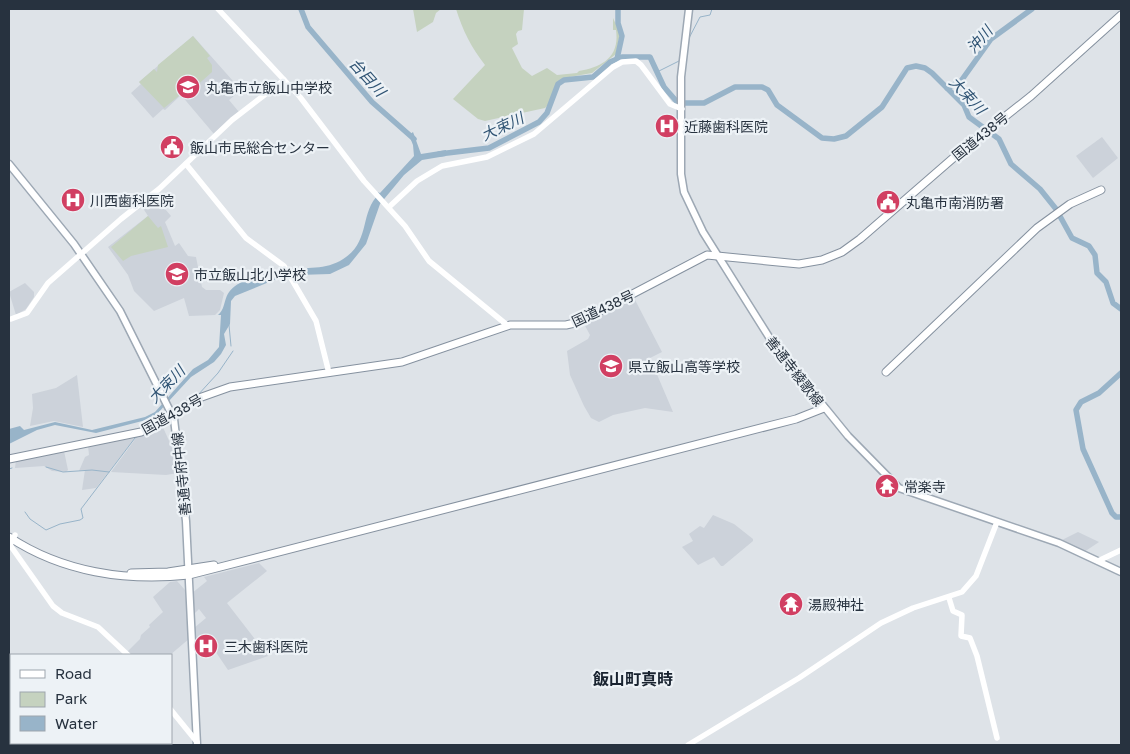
<svg xmlns="http://www.w3.org/2000/svg" width="1130" height="754" font-family="'Golos Text','Noto Sans JP',sans-serif">
<style>
.built{fill:#ccd2da}
.green{fill:#c5d2bf}
.water{fill:#98b4c9}
.lines{fill:none;stroke-linecap:round;stroke-linejoin:round}
.stream{stroke:#98b4c9;stroke-width:1}
.river{stroke:#98b4c9;stroke-width:5.5}
.primary-casing{stroke:#9da8b4;stroke-width:9}
.highway-casing{stroke:#85919f;stroke-width:9}
.secondary{stroke:#fff;stroke-width:5.5}
.primary{stroke:#fff;stroke-width:6}
.highway{stroke:#fff;stroke-width:7}
.labels{text-anchor:middle;dominant-baseline:central;stroke-width:4.5;stroke-linejoin:round;paint-order:stroke}
.poi-label{font-size:14px;fill:#27323f;stroke:#edf2f6;text-anchor:start}
.street-label{font-size:14px;fill:#27323f;stroke:#edf2f6}
.water-label{font-size:15px;font-style:italic;fill:#305474;stroke:#edf2f6}
.quarter-label{font-size:16px;font-weight:bold;fill:#192330;stroke:#edf2f6}
</style>
<rect width="100%" height="100%" fill="#dee3e8"/>
<g class="built">
<polygon points="193,36 241,90 229,100 239,112 214,134 181,95 165,110 163,109 153,118 131,93 141,84 139,82"/>
<polygon points="1102,137 1118,158 1093,178 1076,156"/>
<polygon points="154,196 171,216 165,222 175,246 179,243 188,256 196,257 202,287 206,290 220,290 224,293 220,310 215,315 189,316 184,298 154,311 134,291 128,275 108,247 148,216 141,205"/>
<polygon points="25,283 34,292 34,297 26,309 16,315 9,292"/>
<polygon points="633,296 662,352 650,358 673,412 645,408 613,415 599,422 591,418 584,406 570,375 567,351 588,339 590,335 583,322"/>
<polygon points="77,375 83,427 54,421 30,426 33,408 32,394 56,388"/>
<polygon points="162,425 177,459 178,473 166,475 111,472 136,438"/>
<polygon points="135,438 96,488 82,490 85,470 79,471 85,457 89,455 88,446"/>
<polygon points="64,451 68,470 66,472 52,471 44,466 15,468 16,460"/>
<polygon points="713,515 734,524 753,539 753,541 723,566 721,566 714,557 698,565 682,547 693,541 689,534 700,526 704,528"/>
<polygon points="1078,532 1099,542 1084,552 1060,541"/>
<polygon points="259,563 267,571 227,603 268,656 228,670 207,639 195,647 194,628 206,618 199,609 194,614 192,593 207,581 204,577"/>
<polygon points="177,581 185,590 190,638 170,655 130,655 127,652 140,639 141,635 150,627 149,625 163,612 153,597 170,582"/>
</g>
<g class="green">
<polygon points="413,9 441,9 436,13 433,22 417,32"/>
<path d="M456 9H524L522 30 518 31 516 34 518 44 512 48 522 68 532 76 547 68 557 75 577 73 579 71C602 67 620 57 616 30H613V18L620 33 616 54 592 73 564 78 557 82 551 102 545 108 485 121 478 119 453 99 485 65C471 47 463 31 456 9Z"/>
<polygon points="193,36 210,56 207,58 212,65 212,72 183,98 180,95 164,108 139,82 154,69 157,72 158,65"/>
<polygon points="148,216 158,228 161,226 168,247 131,256 123,261 111,247"/>
</g>
<path class="water" d="M413 132 421 154 446 150V156L422 160 404 175 380 204 366 244 349 265 330 274 298 275 274 280 235 296 231 301 230 324 224 334 226 345 221 354 214 362 191 377 157 414 146 420 96 433 55 425 37 430 9 444V429L20 426 24 430 55 422 92 430 145 417 155 412 193 369 208 360 219 347 221 315H218C228 307 221 294 238 284 249 278 278 270 290 269 310 267 329 270 346 257 370 240 360 212 379 194L377 192 380 193 414 156 413 145 409 135Z"/>
<g class="lines">
<g class="stream">
<polyline points="688,40 700,17 710,15 712,9"/>
<polyline points="657,72 679,61"/>
<polyline points="229,325 231,346"/>
<polyline points="197,396 218,373 233,351"/>
<polyline points="46,467 63,472 92,470 109,472"/>
<polyline points="9,469 12,468"/>
<polyline points="25,512 30,519 46,530 60,524 80,520 83,518 81,509 135,438 164,423"/>
</g>
<g class="river">
<polyline points="301,9 308,27 372,102 414,139"/>
<polyline points="617,59 622,36 618,23 618,9"/>
<polyline points="947,88 961,81 991,39 1032,9"/>
<polyline points="439,154 489,148 539,122 547,113 558,84 564,80 593,77 610,62 622,57 650,57 664,87 678,103 704,103 735,87 762,87 768,90 777,105 822,138 834,139 846,136 882,107 907,68 916,66 925,68 932,73 964,105 969,117 999,139 1011,164 1040,189 1056,209 1072,238 1089,246 1095,255 1097,273 1106,282 1113,303 1121,309"/>
<polyline points="1121,373 1099,393 1081,402 1076,410 1083,449 1112,513 1116,517 1121,517"/>
</g>
<g class="primary-casing">
<g id="primary">
<polyline points="689,9 681,77 681,174 684,192 703,232 774,345 848,436 899,488 1059,543 1121,572"/>
<polyline points="9,164 74,244 120,311 174,419 186,521 197,745"/>
</g>
</g>
<g class="highway-casing">
<g id="highway">
<polyline points="886,372 1037,228 1070,204 1101,190"/>
<polyline points="9,459 141,432 199,398 230,387 402,362 510,325 566,325 579,322 707,255 799,264 822,260 842,252 860,239 959,153 1031,96 1121,15"/>
<path d="M9 537C62 572 126 582 189 575L796 419 824 408"/>
<polyline points="131,573 168,572 214,565"/>
</g>
</g>
<g class="secondary">
<polyline points="218,9 300,97 364,181 405,226 429,261 507,325"/>
<polyline points="186,164 246,238 284,266 316,321 329,373"/>
<polyline points="389,207 417,181 442,166 487,157 534,134 613,67 622,62 636,61 641,65 670,104 682,109"/>
<polyline points="11,319 27,313 48,283 121,219 159,189 232,120 284,80"/>
<polyline points="15,535 10,545 53,606 62,613 98,627 128,655"/>
<polyline points="1098,561 1121,550"/>
<polyline points="949,598 953,611 962,615 961,636 970,638 977,656 997,738"/>
<polyline points="171,710 197,742"/>
<polyline points="688,745 799,678 881,623 913,608 962,592 976,576 997,522"/>
</g>
<use href="#primary" class="primary"/>
<use href="#highway" class="highway"/>
</g>
<defs>
<g id="school-disc" transform="scale(1.25)"><circle r="9.5" fill="#d13f62" stroke="#edf2f6"/><path d="M0-5L7-2L0 1L-7-2ZM-4 1L0 2.5L4 1V4Q0 6-4 4Z" fill="#fff"/></g>
<g id="hospital-disc" transform="scale(1.25)"><circle r="9.5" fill="#d13f62" stroke="#edf2f6"/><path d="M-5-5h3v3.5h4V-5h3V5h-3V1.5h-4V5h-3Z" fill="#fff"/></g>
<g id="civic-disc" transform="scale(1.25)"><circle r="9.5" fill="#d13f62" stroke="#edf2f6"/><path d="M-.6-6.5H3V-4.5H.6V-3L4-1V1h2V6H-6V1h2V-1L-.6-3ZM-1.2 2.5V6h2.4V2.5Z" fill="#fff"/></g>
<g id="temple-disc" transform="scale(1.25)"><circle r="9.5" fill="#d13f62" stroke="#edf2f6"/><path d="M0-6L5-2H3V0L6.5 2.5H4V6H1.5V3h-3V6H-4V2.5H-6.5L-3 0V-2H-5Z" fill="#fff"/></g>
</defs>
<g fill-rule="evenodd">
<use href="#school-disc" x="188" y="87"/>
<use href="#hospital-disc" x="667" y="126"/>
<use href="#civic-disc" x="172" y="147"/>
<use href="#hospital-disc" x="73" y="200"/>
<use href="#civic-disc" x="888" y="202"/>
<use href="#school-disc" x="177" y="274"/>
<use href="#school-disc" x="611" y="366"/>
<use href="#temple-disc" x="887" y="486"/>
<use href="#temple-disc" x="791" y="604"/>
<use href="#hospital-disc" x="206" y="646"/>
</g>
<g class="labels">
<g class="poi-label">
<text x="206" y="87">丸亀市立飯山中学校</text>
<text x="684" y="126">近藤歯科医院</text>
<text x="190" y="147">飯山市民総合センター</text>
<text x="90" y="200">川西歯科医院</text>
<text x="906" y="202">丸亀市南消防署</text>
<text x="194" y="274">市立飯山北小学校</text>
<text x="628" y="366">県立飯山高等学校</text>
<text x="904" y="486">常楽寺</text>
<text x="808" y="604">湯殿神社</text>
<text x="224" y="646">三木歯科医院</text>
</g>
<g class="street-label">
<text transform="translate(980 136) rotate(-39)">国道438号</text>
<text transform="translate(603 308) rotate(-25)">国道438号</text>
<text transform="translate(795 371) rotate(52)">善通寺綾歌線</text>
<text transform="translate(172 414) rotate(-29)">国道438号</text>
<text transform="translate(181 474) rotate(-96)">善通寺府中線</text>
</g>
<g class="water-label">
<text transform="translate(979 39) rotate(-49)">沖川</text>
<text transform="translate(368 77) rotate(48)">台目川</text>
<text transform="translate(968 95) rotate(47)">大束川</text>
<text transform="translate(502 126) rotate(-25)">大束川</text>
<text transform="translate(166 384) rotate(-46)">大束川</text>
</g>
<g class="quarter-label">
<text x="633" y="679">飯山町真時</text>
</g>
</g>
<rect width="1130" height="754" fill="none" stroke="#27323f" stroke-width="20"/>
<rect x="10" y="654" width="162" height="90" fill="#edf2f6" stroke="#9ea5ad"/>
<rect x="20" y="670" width="25" height="8" fill="#ffffff" stroke="#9ea5ad"/>
<text x="55" y="679" font-size="15" fill="#27323f">Road</text>
<rect x="20" y="692" width="25" height="15" fill="#c5d2bf" stroke="#9ea5ad"/>
<text x="55" y="704" font-size="15" fill="#27323f">Park</text>
<rect x="20" y="716" width="25" height="15" fill="#98b4c9" stroke="#9ea5ad"/>
<text x="55" y="729" font-size="15" fill="#27323f">Water</text>
</svg>
